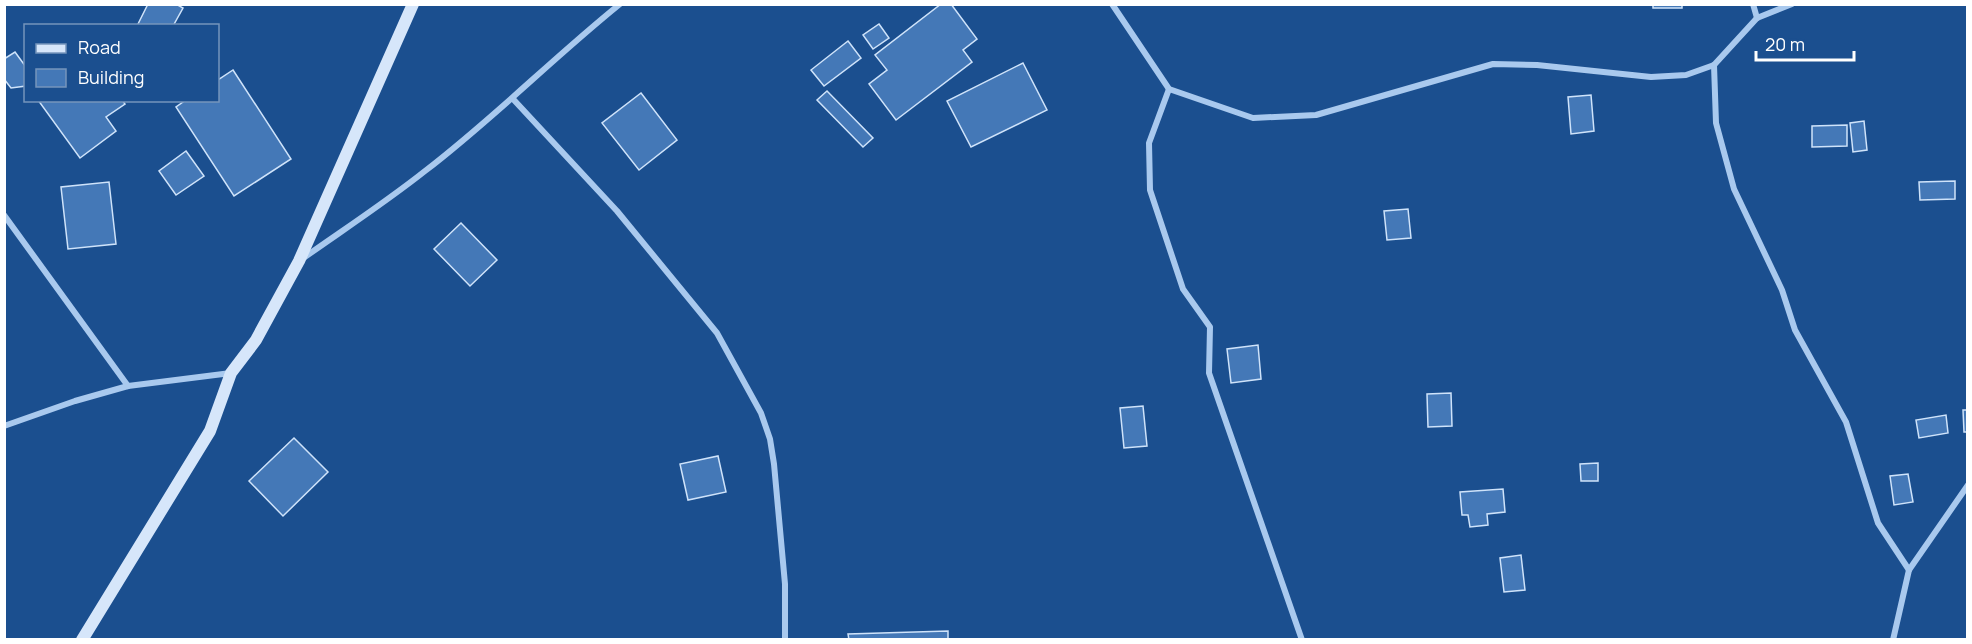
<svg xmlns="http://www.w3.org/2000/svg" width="1972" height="644" font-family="Manrope,sans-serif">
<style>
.building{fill:#4478b7;stroke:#cfe3fa;stroke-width:1.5}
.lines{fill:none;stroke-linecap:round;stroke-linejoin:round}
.street{stroke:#a9c9ee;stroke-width:6}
.secondary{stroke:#d6e6fa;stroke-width:12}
</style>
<rect width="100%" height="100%" fill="#1b4f8f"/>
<g class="building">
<polygon points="148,4 176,4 183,8 173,26 137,26"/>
<polygon points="941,4 951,4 977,39 963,50 972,62 896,120 869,84 887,70 875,55"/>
<rect x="1653" y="4" width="29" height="4"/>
<polygon points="879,24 889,38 873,49 863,35"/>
<polygon points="848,41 861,58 824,86 811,70"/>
<polygon points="15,52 26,67 26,86 11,88 4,79 4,59"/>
<polygon points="1023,63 1047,110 971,147 947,101"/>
<polygon points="233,70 291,159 234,196 176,107 186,100 218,100 218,80"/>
<polygon points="827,91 873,138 863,147 817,100"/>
<polygon points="641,93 677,140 639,170 602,123"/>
<polygon points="1591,95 1594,131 1571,134 1568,97"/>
<polygon points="38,100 122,100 125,104 106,117 116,131 80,158"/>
<polygon points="1864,121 1867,150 1853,152 1850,123"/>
<polygon points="1847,125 1847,146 1812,147 1812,126"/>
<polygon points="186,151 204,176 176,195 159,171"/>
<polygon points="1955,181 1955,199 1920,200 1919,182"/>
<polygon points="109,182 116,244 68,249 61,187"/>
<polygon points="1408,209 1411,238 1387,240 1384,211"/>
<polygon points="461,223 497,260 470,286 434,249"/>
<polygon points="1258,345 1261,379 1231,383 1227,349"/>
<polygon points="1451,393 1452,426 1428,427 1427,394"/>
<polygon points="1143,406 1147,446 1124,448 1120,408"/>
<polygon points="1963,410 1968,410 1968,432 1964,432"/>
<polygon points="1946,415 1948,433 1919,438 1916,420"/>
<polygon points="294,438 328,472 283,516 249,481"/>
<polygon points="718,456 726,492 688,500 680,464"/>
<polygon points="1598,463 1598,481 1581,481 1580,464"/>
<polygon points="1908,474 1913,502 1894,505 1890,476"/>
<polygon points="1503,489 1505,512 1487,514 1488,525 1470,527 1468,515 1462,515 1460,492"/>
<polygon points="1521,555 1525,590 1504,592 1500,558"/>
<polygon points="948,631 948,640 849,640 848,634"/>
</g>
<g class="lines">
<g class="street">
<polyline points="1112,4 1169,89 1253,118 1316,115 1493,64 1537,65 1651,77 1686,75 1714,65 1757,18 1792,4"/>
<polyline points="1753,4 1757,18"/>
<polyline points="1714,65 1716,123 1734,189 1782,290 1795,330 1846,422 1878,523 1909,570"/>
<polyline points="1169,89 1149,143 1150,190 1183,289 1210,327 1209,373 1302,640"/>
<polyline points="513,99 617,211 717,333 761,413 770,439 774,464 785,584 785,640"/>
<polyline points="4,215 128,386"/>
<path d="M302 259C343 230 386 202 425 171 493 119 553 58 620 4"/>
<polyline points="4,426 75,401 128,386 231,373"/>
<polyline points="1893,640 1909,570 1968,485"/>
</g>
<polyline class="secondary" points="82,640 210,431 231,373 256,340 299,261 413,4"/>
</g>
<rect width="1972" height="644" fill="none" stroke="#ffffff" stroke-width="12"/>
<rect x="24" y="24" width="195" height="78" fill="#1b4f8f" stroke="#7695bc" stroke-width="1.5"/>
<rect x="36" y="44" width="30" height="9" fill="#d6e6fa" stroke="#7695bc" stroke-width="1.5"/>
<text x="78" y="54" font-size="18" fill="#ffffff">Road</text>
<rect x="36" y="69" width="30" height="18" fill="#4478b7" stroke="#7695bc" stroke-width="1.5"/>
<text x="78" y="84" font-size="18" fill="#ffffff">Building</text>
<path d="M1756 51v9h98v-9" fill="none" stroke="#ffffff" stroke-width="3"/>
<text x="1765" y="51" font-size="18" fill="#ffffff" stroke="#1b4f8f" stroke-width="4.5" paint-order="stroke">20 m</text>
</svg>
